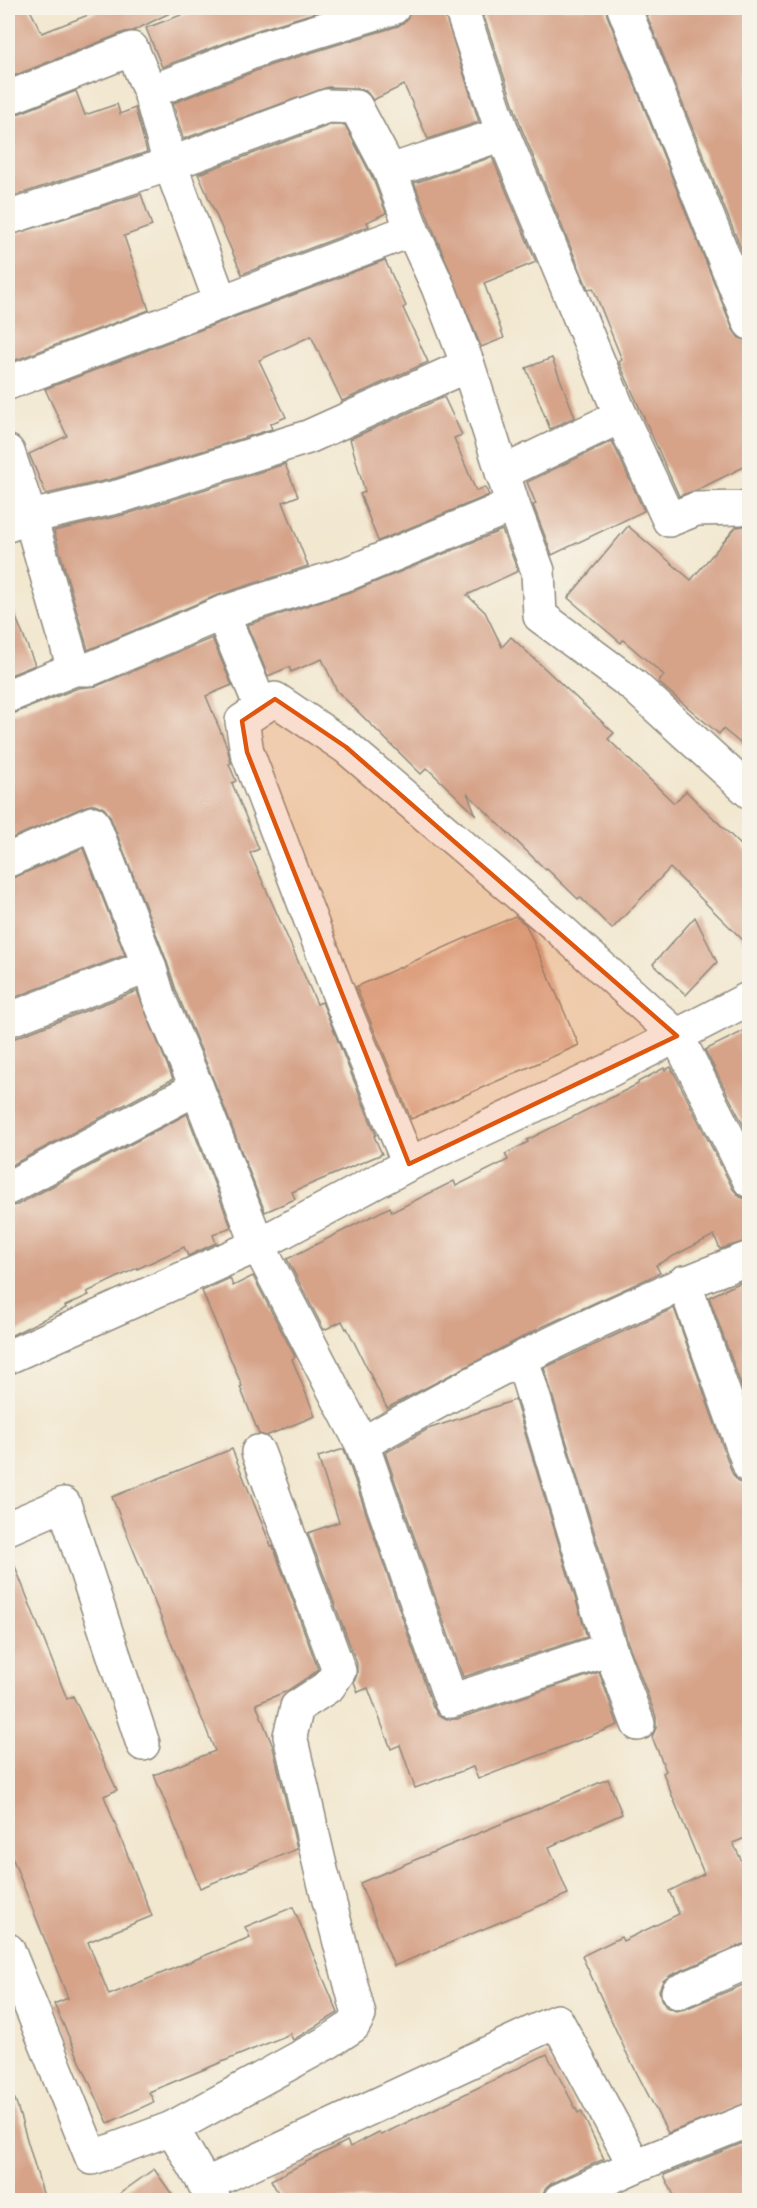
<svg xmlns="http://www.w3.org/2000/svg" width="757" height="2208" font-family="'Patrick Hand',sans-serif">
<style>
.building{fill:#d6a389}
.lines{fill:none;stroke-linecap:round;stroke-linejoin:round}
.minor-casing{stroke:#8e897d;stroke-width:36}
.minor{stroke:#fff;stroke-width:33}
.marked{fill:#df570e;fill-opacity:0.2;stroke:#df570e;stroke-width:4.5;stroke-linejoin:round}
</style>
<rect width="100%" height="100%" fill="#f7f3e8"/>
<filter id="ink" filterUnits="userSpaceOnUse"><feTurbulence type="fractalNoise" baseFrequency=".0167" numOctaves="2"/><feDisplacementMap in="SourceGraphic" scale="12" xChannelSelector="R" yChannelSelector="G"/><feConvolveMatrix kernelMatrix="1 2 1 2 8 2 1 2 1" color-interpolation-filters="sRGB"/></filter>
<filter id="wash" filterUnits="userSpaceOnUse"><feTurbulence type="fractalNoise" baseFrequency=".008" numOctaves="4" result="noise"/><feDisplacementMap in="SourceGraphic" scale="24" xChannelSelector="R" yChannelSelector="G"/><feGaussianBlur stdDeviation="1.35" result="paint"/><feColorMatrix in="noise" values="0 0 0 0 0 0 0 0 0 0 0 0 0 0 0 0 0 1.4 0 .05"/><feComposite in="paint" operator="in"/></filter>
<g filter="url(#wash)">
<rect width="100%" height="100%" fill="#f2e7cf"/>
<g id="blocks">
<g class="building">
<polygon points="8,8 29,8 42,33 106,8 180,8 133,31 125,32 8,78"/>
<polygon points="200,8 330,8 258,30 162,67 146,28"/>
<polygon points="411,8 443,8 479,122 428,139 404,85 373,100 366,91 357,88 328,87 183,139 173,103 271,65 398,26 407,20"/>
<polygon points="481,8 606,8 607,15 733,330 739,338 750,341 750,464 697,490 679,496 619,362 622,360 593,288 588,289 521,127"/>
<polygon points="644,8 750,8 750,271"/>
<polygon points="76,91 85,115 117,104 120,114 135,108 147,152 8,198 8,116 15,115"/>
<polygon points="330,125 345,125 373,179 386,213 367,222 369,226 242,274 198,174"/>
<polygon points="492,157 536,262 484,283 504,338 481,347 414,183"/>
<polygon points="141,194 152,226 124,236 149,310 8,363 8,236"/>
<polygon points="385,260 406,306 403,308 428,362 342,401 311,336 259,360 286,417 270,424 272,429 116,478 46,494 29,454 67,436 45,389"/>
<polygon points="552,358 575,417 550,429 526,368"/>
<polygon points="444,397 462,435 454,438 476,491 485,487 489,495 378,541 360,494 365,492 350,439"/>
<polygon points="612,441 644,511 552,555 533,505 536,504 527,482"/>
<polygon points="285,464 298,496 283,502 308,566 215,596 88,650 54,531 127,514"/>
<polygon points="750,525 750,751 723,729 719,734 658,682 664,675 623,640 621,643 568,598 628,526 691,580 736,527"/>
<polygon points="502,530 518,571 467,595 485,612 502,647 511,637 614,733 608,739 674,803 686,791 750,854 750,947 670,868 612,929 580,897 578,899 547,869 546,870 467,793 476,815 427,768 421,774 337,691 322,659 291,672 289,667 268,676 247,625 356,590"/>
<polygon points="8,600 9,600 35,665 8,676"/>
<polygon points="212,638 232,685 206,696 227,747 231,763 229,764 236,781 232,783 259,849 250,853 317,1004 322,1002 376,1135 374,1136 382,1154 292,1192 295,1199 265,1212 214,1081 177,993 166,959 110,816 104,808 95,804 86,806 8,840 8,714 15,713 78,688 97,686"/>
<polygon points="83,848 125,955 8,1000 8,878 15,877"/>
<polygon points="515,916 526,925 579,1045 411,1119 356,987"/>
<polygon points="695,917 717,962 686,995 653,964"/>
<polygon points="137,991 173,1079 8,1167 8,1038 15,1038"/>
<polygon points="750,1028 750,1138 705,1050"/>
<polygon points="671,1067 733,1189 740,1197 750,1200 750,1240 720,1249 714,1235 656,1265 660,1273 544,1326 387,1408 347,1328 346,1329 342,1321 324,1330 287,1259 390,1207 392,1212 454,1181 456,1186 508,1160 505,1154 528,1142 527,1140 638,1084 638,1082 664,1068 665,1070"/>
<polygon points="187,1114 231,1227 213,1235 216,1243 188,1256 184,1247 137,1269 137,1268 87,1292 89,1295 65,1306 66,1308 8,1337 8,1207 17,1205"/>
<polygon points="253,1276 295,1357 292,1359 315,1416 266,1436 259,1434 240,1387 242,1386 202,1291 230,1278 233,1286"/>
<polygon points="750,1278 750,1410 709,1297"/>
<polygon points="674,1308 732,1473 738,1482 750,1485 750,1836 733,1843 750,1878 750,1943 743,1944 671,1975 663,1981 659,1990 661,1999 666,2007 676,2011 685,2009 750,1982 750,2102 668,2133 626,2052 582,1956 621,1937 623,1941 679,1914 669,1891 704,1874 663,1773 666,1771 652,1737 656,1728 656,1717 628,1643 544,1368"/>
<polygon points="515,1400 587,1637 463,1677 385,1453 428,1429"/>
<polygon points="232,1449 271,1546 273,1546 318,1669 316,1672 287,1691 256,1704 273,1747 297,1849 200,1888 154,1775 215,1751 112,1497"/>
<polygon points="344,1449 433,1707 438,1715 447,1719 457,1719 599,1672 618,1725 478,1779 473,1767 415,1788 400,1745 391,1749 368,1688 358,1692 354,1682 357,1674 357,1664 308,1533 339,1522 318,1457"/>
<polygon points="8,1551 9,1551 67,1699 73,1696 117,1790 104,1796 152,1916 88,1942 109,1995 250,1937 245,1927 293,1907 338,2013 293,2040 290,2034 149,2092 154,2102 108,2123 54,2004 68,1998 8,1847"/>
<polygon points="608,1779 622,1814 549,1847 568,1894 394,1966 360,1883"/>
<polygon points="547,2054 578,2113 581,2111 604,2159 552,2183 545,2189 542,2196 534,2200 282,2200 271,2180 347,2141 350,2147 379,2132 381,2135"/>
<polygon points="15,2099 45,2200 8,2200 8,2100"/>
<polygon points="750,2140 750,2200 676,2200 664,2175"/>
<polygon points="154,2169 176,2200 111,2200"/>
</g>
</g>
</g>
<g filter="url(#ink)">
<use href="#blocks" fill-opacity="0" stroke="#8e897d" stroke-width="1.5"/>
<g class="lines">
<g class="minor-casing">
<g id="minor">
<polyline points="461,8 503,134 621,416 669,520 696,509 741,508 750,506"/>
<polyline points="624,8 750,323"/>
<polyline points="150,92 265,47 393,8"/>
<polyline points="8,98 132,49 150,92 170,164 221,303"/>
<polyline points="390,171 503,134"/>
<polyline points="8,218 170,164 327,106 356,107 390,171 412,230 438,287 468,365 513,505 538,571 540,616 633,685 750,792"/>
<polyline points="8,383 412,230"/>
<polyline points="8,452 30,517 74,669"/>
<polyline points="502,473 621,416"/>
<polyline points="8,525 30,517 121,496 308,437 468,365"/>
<polyline points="222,613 261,707"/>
<polyline points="8,696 74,669 90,669 222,613 349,573 513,505"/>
<polyline points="8,860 93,823 149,966 159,999 197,1088 258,1245 362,1444 451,1701 610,1649"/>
<polyline points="8,1020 149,966"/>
<polyline points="409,1164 342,1003 247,752 242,721 275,699 346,747 555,925 677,1036 750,1181"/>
<polyline points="8,1188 197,1088"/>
<polyline points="684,1282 750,1467"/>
<polyline points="8,1357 258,1245 409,1164 610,1070 750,998"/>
<polyline points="522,1359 610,1649 638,1724"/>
<path d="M362 1444C485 1374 616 1307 750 1258"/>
<polyline points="8,1528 64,1504 143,1744"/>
<polyline points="8,1950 92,2158 172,2128 214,2200"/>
<polyline points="678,1992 750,1961"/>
<polyline points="172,2128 330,2041 353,2026 359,2015 321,1870 290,1736 297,1707 329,1686 339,1671 258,1452"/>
<polyline points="205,2185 557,2021 635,2166"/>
<polyline points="560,2200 635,2166 750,2120"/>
</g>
</g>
<use href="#minor" class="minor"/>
</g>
</g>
<path class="marked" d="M275 699 346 747 677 1036 409 1164 247 752 242 721Z"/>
<rect width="757" height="2208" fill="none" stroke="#f7f3e8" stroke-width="30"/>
</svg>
